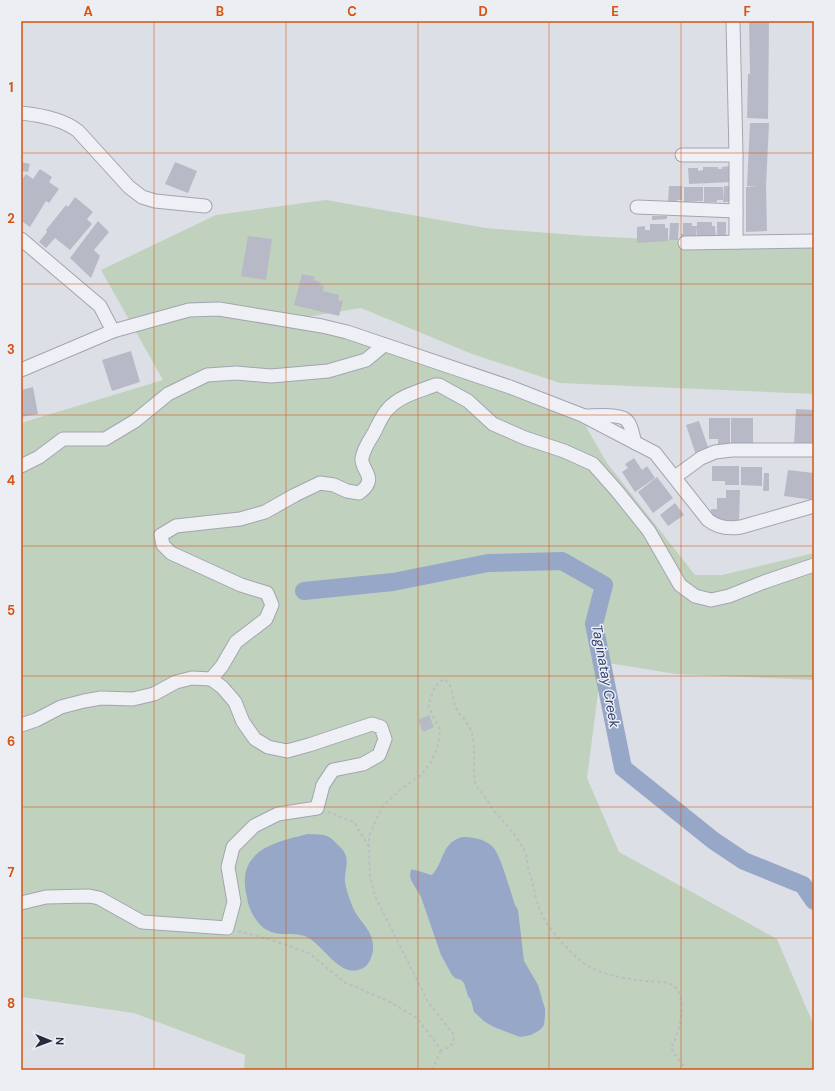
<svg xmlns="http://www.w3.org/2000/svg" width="835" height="1091" font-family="'DM Sans',sans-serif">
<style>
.green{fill:#c0d1be}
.water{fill:#97a7c7}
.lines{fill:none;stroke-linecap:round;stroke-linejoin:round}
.river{stroke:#97a7c7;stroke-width:18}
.building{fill:#b7bac6}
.minor-casing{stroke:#a2a5b1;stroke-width:15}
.path{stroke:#bbbdc5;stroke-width:2;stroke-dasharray:3 3;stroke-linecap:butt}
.minor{stroke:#eff0f5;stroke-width:13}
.grid{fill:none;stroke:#d55411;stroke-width:1;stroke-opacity:0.55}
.labels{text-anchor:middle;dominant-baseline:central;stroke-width:3;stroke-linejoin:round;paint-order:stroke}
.water-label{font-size:14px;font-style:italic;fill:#314371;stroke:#eceef4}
.neatline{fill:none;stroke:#d55411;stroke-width:1.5}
.grid-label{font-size:13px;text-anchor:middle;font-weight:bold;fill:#d55411}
</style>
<rect width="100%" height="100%" fill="#dddfe7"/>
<polygon class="green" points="326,200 486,228 587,236 696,241 814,235 814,394 560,383 472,354 361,308 288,320 398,351 554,409 585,425 607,463 695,575 722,575 814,553 814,680 676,674 602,662 587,778 619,852 777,939 814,1026 814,1070 244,1070 245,1055 134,1013 21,997 21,423 163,380 101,270 216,215"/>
<g class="water">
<path d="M308 834C324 835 327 833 338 845 340 847 343 849 344 852 350 860 344 872 345 882 346 889 349 898 352 905 357 921 375 930 373 950 372 957 369 965 363 968 340 981 323 943 305 936 293 932 278 937 267 930 256 924 248 908 247 897 246 893 245 889 245 885 242 848 280 841 308 834Z"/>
<path d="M463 837C473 837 484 839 492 846 500 852 511 894 515 905L518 910 524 961 538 985 545 1009V1016L544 1025 540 1030 531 1035 520 1037 494 1027 485 1022 474 1012 471 1000 468 996 464 983 461 980 455 978 452 975 441 955 421 897 411 880 410 875 411 870C416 869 425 874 432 875 445 861 441 842 463 837Z"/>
</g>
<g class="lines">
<polyline class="river" points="304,591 393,582 488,563 562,561 604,585 594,624 623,768 714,841 744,861 803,885 814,901"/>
</g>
<g class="building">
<polygon points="749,21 769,21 768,119 747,118 748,74 750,74"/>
<polygon points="750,123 769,123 766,186 767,231 746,232 746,187 758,186 747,186"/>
<polygon points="21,162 30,164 28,172 21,171"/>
<polygon points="175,162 197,171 188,193 165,184"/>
<polygon points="731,166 732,182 689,184 688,168 698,168 698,171 703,170 703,167 718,167 718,169 722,169 722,167"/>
<polygon points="40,169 52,177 49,182 59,189 49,203 46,201 30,227 23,222 21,225 21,181 26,174 33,179"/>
<polygon points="669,186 682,186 682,200 677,200 677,202 668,202"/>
<polygon points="724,186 731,186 731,202 723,202"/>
<polygon points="684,187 703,187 703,201 684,202"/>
<polygon points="704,187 723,187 723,200 717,200 717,202 704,202"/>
<polygon points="75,197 93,212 87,219 92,224 70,250 55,238 46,248 39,242 47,232 46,230 66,205 68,207"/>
<polygon points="652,216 667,216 667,219 652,220"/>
<polygon points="98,221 109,232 94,250 100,256 91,278 70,258"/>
<polygon points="697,222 712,222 712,226 715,226 716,238 697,240"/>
<rect x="717" y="222" width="9" height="17"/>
<polygon points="670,223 679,223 678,240 669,240"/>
<polygon points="683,223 692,223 692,226 697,226 696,239 682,238 681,234 683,234"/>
<polygon points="650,224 665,224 665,228 668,228 668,241 637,243 637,227 645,226 645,230 650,230"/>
<polygon points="248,236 272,239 266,280 241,276"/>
<polygon points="302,274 315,277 314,280 320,282 319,284 324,286 323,291 339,295 338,300 343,301 339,316 294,305"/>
<polygon points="131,351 140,382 112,391 102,360"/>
<polygon points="33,387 38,414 21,417 21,390"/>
<polygon points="796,409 814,410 814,445 794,444"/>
<polygon points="709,418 730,418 730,444 718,444 718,439 709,439"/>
<rect x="731" y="418" width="22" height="26"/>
<polygon points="699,421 709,450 696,455 686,425"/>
<polygon points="634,458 642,470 647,466 655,478 635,492 622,472 628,468 625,464"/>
<polygon points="712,466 739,466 739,485 725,485 725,481 712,481"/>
<polygon points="741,467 762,467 762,486 741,485"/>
<polygon points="788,470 814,473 814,500 784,496"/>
<polygon points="764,473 769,473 769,491 763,491"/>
<polygon points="657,477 673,498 653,513 638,492"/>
<polygon points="726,490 740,490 739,522 716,522 716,517 711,517 711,509 717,509 717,498 726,498"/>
<polygon points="675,503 684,515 668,526 660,515"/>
<polygon points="429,715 434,727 423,732 418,720"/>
</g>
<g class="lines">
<g class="minor-casing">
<g id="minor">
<polyline points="733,21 736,155 736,242"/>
<path d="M21 113C40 115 63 119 78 131L129 187 142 197 155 201 205 206"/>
<polyline points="682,155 736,155"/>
<polyline points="637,207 736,211"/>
<polyline points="21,239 100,306 113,331"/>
<polyline points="685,243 814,241"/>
<path d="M21 370 113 331 189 310 219 309 322 326 347 332 510 387 582 415 655 453 708 520C718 528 729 529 741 527L814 506"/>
<path d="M586 416C596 416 623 413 628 422 632 427 633 437 635 443"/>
<polyline points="21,466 39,457 63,439 105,439 135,421 168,394 207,375 236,373 271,376 328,371 366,360 384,345"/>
<polyline points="675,477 701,458 715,452 732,450 814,450"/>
<path d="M211 679 222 666 236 642 266 619 272 605 267 593 241 585 171 553 163 545 161 535 176 526 240 519 265 512 295 495 320 483 334 485 347 491 359 493C380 478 360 470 362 458 364 448 369 441 374 433 378 425 382 415 388 409 399 396 420 391 435 385H439L468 401 493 424 525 438 564 451 593 464 617 491 649 531 680 585 695 596 711 600 729 596 764 582 814 565"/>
<polyline points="21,725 36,720 61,707 84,701 101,698 133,699 154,694 176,682 192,678 211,679 222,687 235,702 243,722 255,739 268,747 287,751 309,745 372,724 381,727 385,739 379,755 363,764 333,770 323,785 317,808 278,814 254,826 233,847 228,867 234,902 227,928 142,922 99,898 89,896 46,897 21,903"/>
</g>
</g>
<g class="path">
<path d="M369 847V836L382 807 400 790 421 775 431 762 437 748 440 732 439 728 428 705 435 687 443 679C453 684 452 696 455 705 458 715 468 721 471 731 477 747 472 765 475 782 477 788 481 792 485 797 488 802 491 807 495 812 506 824 517 836 524 850 528 857 527 864 529 871 535 890 535 904 546 922 556 937 574 958 590 967 606 976 628 979 646 981 655 982 667 980 675 987 686 998 681 1021 677 1034 676 1039 673 1043 671 1047L673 1052 687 1070"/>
<path d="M238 931 272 940 309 953 344 982 388 1001 417 1018 441 1050C451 1048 453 1045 454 1035L428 1002 375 896 370 878 369 847 354 822 328 812"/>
<polyline points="432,1070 441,1050"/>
</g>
<use href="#minor" class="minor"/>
</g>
<path class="grid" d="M154 21V1070M286 21V1070M418 21V1070M549 21V1070M681 21V1070M21 153H814M21 284H814M21 415H814M21 546H814M21 676H814M21 807H814M21 938H814"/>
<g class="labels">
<g class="water-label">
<text transform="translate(606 676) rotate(80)">Taginatay Creek</text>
</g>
</g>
<rect width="835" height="1091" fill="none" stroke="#eceef4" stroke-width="44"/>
<g transform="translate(50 1041) rotate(91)" stroke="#eceef4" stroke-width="3" paint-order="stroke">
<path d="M0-3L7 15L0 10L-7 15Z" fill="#262b3d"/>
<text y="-6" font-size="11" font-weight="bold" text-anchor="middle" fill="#262b3d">N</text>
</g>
<rect x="22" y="22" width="791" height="1047" class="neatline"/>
<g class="grid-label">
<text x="88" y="16">A</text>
<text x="220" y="16">B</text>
<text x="352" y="16">C</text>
<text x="483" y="16">D</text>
<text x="615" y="16">E</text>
<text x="747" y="16">F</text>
<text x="11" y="92">1</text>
<text x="11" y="223">2</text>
<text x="11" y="354">3</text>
<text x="11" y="485">4</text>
<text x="11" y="615">5</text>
<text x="11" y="746">6</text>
<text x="11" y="877">7</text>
<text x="11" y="1008">8</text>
</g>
</svg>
